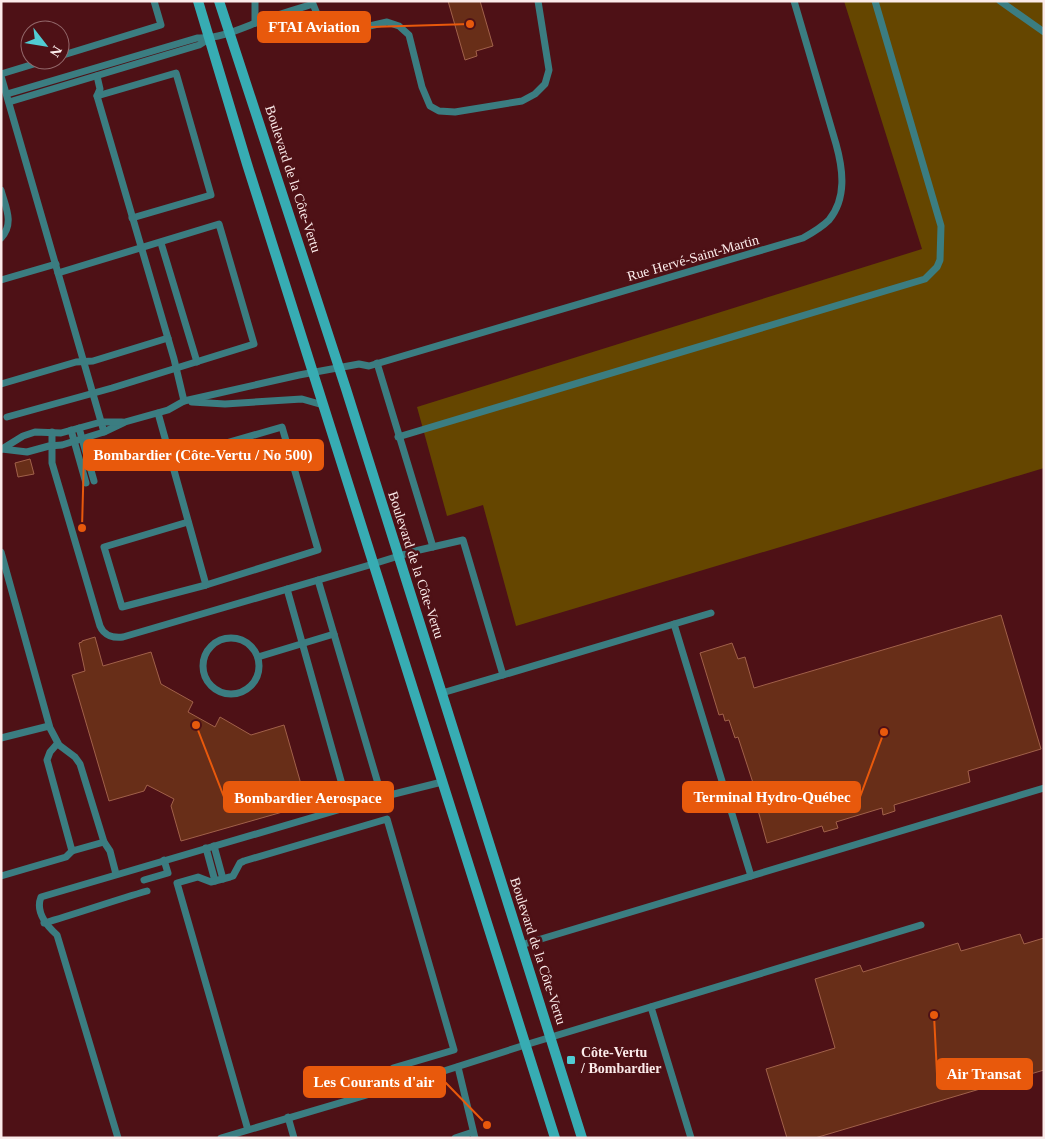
<svg xmlns="http://www.w3.org/2000/svg" width="1045" height="1139" font-family="Georgia,serif">
<style>
.green{fill:#654600}
.building{fill:#682e18;stroke:#a1614a}
.lines{fill:none;stroke-linecap:round;stroke-linejoin:round}
.lane{stroke:#3b7d81;stroke-width:7}
.secondary{stroke:#37acb3;stroke-width:10}
.poi-dot{fill:#51ccd3;stroke:#4e1116;stroke-width:2}
.labels{text-anchor:middle;dominant-baseline:central;stroke-width:5;stroke-linejoin:round;paint-order:stroke}
.street-label{font-size:14px;fill:#fbebea;stroke:#4e1116}
.poi-label{font-size:14px;font-weight:bold;fill:#fbebea;stroke:#4e1116;text-anchor:start}
.leader{fill:none;stroke:#e8590c;stroke-width:2}
.callout-dot{fill:#e8590c;stroke:#4e1116;stroke-width:2}
.callout{fill:#e8590c;stroke:#e8590c;stroke-width:2}
.callout-label{font-size:15px;text-anchor:middle;font-weight:bold;fill:#fff}
</style>
<rect width="100%" height="100%" fill="#4e1116"/>
<polygon class="green" points="844,1 1044,1 1044,468 516,626 483,505 447,516 417,407 922,249"/>
<g class="building">
<polygon points="448,1 480,1 493,46 476,51 477,56 465,60"/>
<polygon points="30,459 34,474 18,477 15,463"/>
<polygon points="1001,615 1041,749 968,771 970,782 894,805 895,811 883,815 882,808 836,822 838,828 824,832 822,826 767,843 753,792 756,792 738,737 735,738 729,720 725,721 723,714 719,715 700,653 732,643 738,659 745,657 754,688"/>
<polygon points="95,637 103,666 151,652 161,684 193,702 188,712 215,727 220,717 251,735 284,725 307,805 181,841 171,806 174,799 147,785 144,791 109,801 72,675 85,671 79,643 82,642 82,641"/>
<polygon points="1020,934 1024,944 1044,938 1044,1070 815,1138 787,1138 766,1069 835,1048 815,979 860,965 863,972 958,943 961,951"/>
</g>
<g class="lines">
<g class="lane">
<polyline points="255,1 255,23"/>
<polyline points="1000,1 1044,32"/>
<polyline points="60,56 161,25 154,1"/>
<polyline points="1,74 47,60"/>
<polyline points="1,76 104,432"/>
<polyline points="97,76 100,89 97,96 174,359 184,401"/>
<path d="M7 94 197 38C224 39 247 25 272 17 286 12 300 8 313 4L326 36 387 22 399 26 409 35 422 87 430 106 439 111 455 112 522 101 535 94 545 84 549 70 538 1"/>
<polyline points="97,96 176,73 211,195 132,218"/>
<polyline points="9,102 199,45 210,38"/>
<path d="M1 190C5 206 15 223 1 238"/>
<polyline points="161,243 197,362"/>
<polyline points="1,280 56,264"/>
<polyline points="377,363 433,547"/>
<polyline points="1,384 76,362 93,361 168,338"/>
<polyline points="192,402 225,404 302,399 323,405"/>
<polyline points="158,413 206,585"/>
<polyline points="7,417 112,388 254,344 219,224 58,273"/>
<polyline points="79,428 94,481"/>
<polyline points="71,430 86,483"/>
<path d="M52 432V463L100 626C104 636 114 638 123 637L373 564 415 551 463 540 503 675 711 613"/>
<polyline points="398,437 925,279 937,267 940,260 941,226 875,1"/>
<path d="M2 449 27 452 49 446 62 445 104 432 125 422 168 410 184 401 299 375 359 364 369 366 803 238C812 233 822 227 829 220 847 198 843 169 836 144L794 1"/>
<polyline points="2,449 23,436 35,432 61,433 101,422 122,422"/>
<polyline points="143,467 282,427 318,550 206,585 122,607 104,547 188,522"/>
<polyline points="1,552 50,728 59,745 75,757 80,764 104,842 110,851 116,874"/>
<polyline points="318,580 382,797"/>
<polyline points="287,589 345,795"/>
<polyline points="674,624 751,876"/>
<circle cx="231" cy="666" r="28"/>
<polyline points="258,657 334,634"/>
<polyline points="442,693 503,675"/>
<polyline points="1,738 49,726"/>
<polyline points="57,744 50,752 47,760 72,851 104,842"/>
<polyline points="214,846 223,879"/>
<polyline points="206,848 215,881"/>
<polyline points="1,876 66,857 72,851"/>
<polyline points="144,880 168,873 164,860"/>
<path d="M44 923C79 913 112 901 147 891"/>
<polyline points="521,945 1044,788"/>
<polyline points="651,1007 691,1138"/>
<polyline points="458,1067 475,1138"/>
<polyline points="397,1086 525,1045 921,925"/>
<polyline points="288,1117 294,1138"/>
<path d="M118 1138 57 935C47 926 35 912 41 897L382 797 442 782"/>
<polyline points="221,1138 397,1086 393,1068 454,1050 387,819 244,861 240,863 233,876 230,877 211,882 198,877 177,883 248,1130"/>
<polyline points="455,1138 473,1132"/>
</g>
<g class="secondary">
<polyline points="198,1 247,164 555,1138"/>
<polyline points="219,1 346,389 582,1138"/>
</g>
</g>
<rect class="poi-dot" x="566" y="1055" width="10" height="10" rx="2.5"/>
<g class="labels">
<g class="street-label">
<text transform="translate(293 179) rotate(72)">Boulevard de la Côte-Vertu</text>
<text transform="translate(693 258) rotate(-16)">Rue Hervé-Saint-Martin</text>
<text transform="translate(416 565) rotate(72)">Boulevard de la Côte-Vertu</text>
<text transform="translate(538 951) rotate(72)">Boulevard de la Côte-Vertu</text>
</g>
<g class="poi-label">
<text x="581" y="1052">Côte-Vertu<tspan x="581" dy="16">/ Bombardier</tspan></text>
</g>
</g>
<path class="leader" d="M470 24L370 27M82 528L84 455M884 732L860 797M196 725L224 797M934 1015L937 1074M487 1125L445 1082"/>
<g class="callout-dot">
<circle cx="470" cy="24" r="5"/>
<circle cx="82" cy="528" r="5"/>
<circle cx="884" cy="732" r="5"/>
<circle cx="196" cy="725" r="5"/>
<circle cx="934" cy="1015" r="5"/>
<circle cx="487" cy="1125" r="5"/>
</g>
<g class="callout">
<rect x="258" y="12" width="112" height="30" rx="5"/>
<rect x="84" y="440" width="239" height="30" rx="5"/>
<rect x="683" y="782" width="177" height="30" rx="5"/>
<rect x="224" y="782" width="169" height="30" rx="5"/>
<rect x="937" y="1059" width="95" height="30" rx="5"/>
<rect x="304" y="1067" width="141" height="30" rx="5"/>
</g>
<g class="callout-label">
<text x="314" y="32">FTAI Aviation</text>
<text x="203" y="460">Bombardier (Côte-Vertu / No 500)</text>
<text x="772" y="802">Terminal Hydro-Québec</text>
<text x="308" y="803">Bombardier Aerospace</text>
<text x="984" y="1079">Air Transat</text>
<text x="374" y="1087">Les Courants d'air</text>
</g>
<rect width="1045" height="1139" fill="none" stroke="#fbebea" stroke-width="5"/>
<g transform="translate(45 45) rotate(121)"><circle r="24" fill="#4e1116" stroke="#93686b"/>
<path d="M0-4L9 19L0 12L-9 19Z" fill="#51ccd3"/>
<text y="-8" font-size="14" font-weight="bold" text-anchor="middle" fill="#fbebea">N</text>
</g>
</svg>
